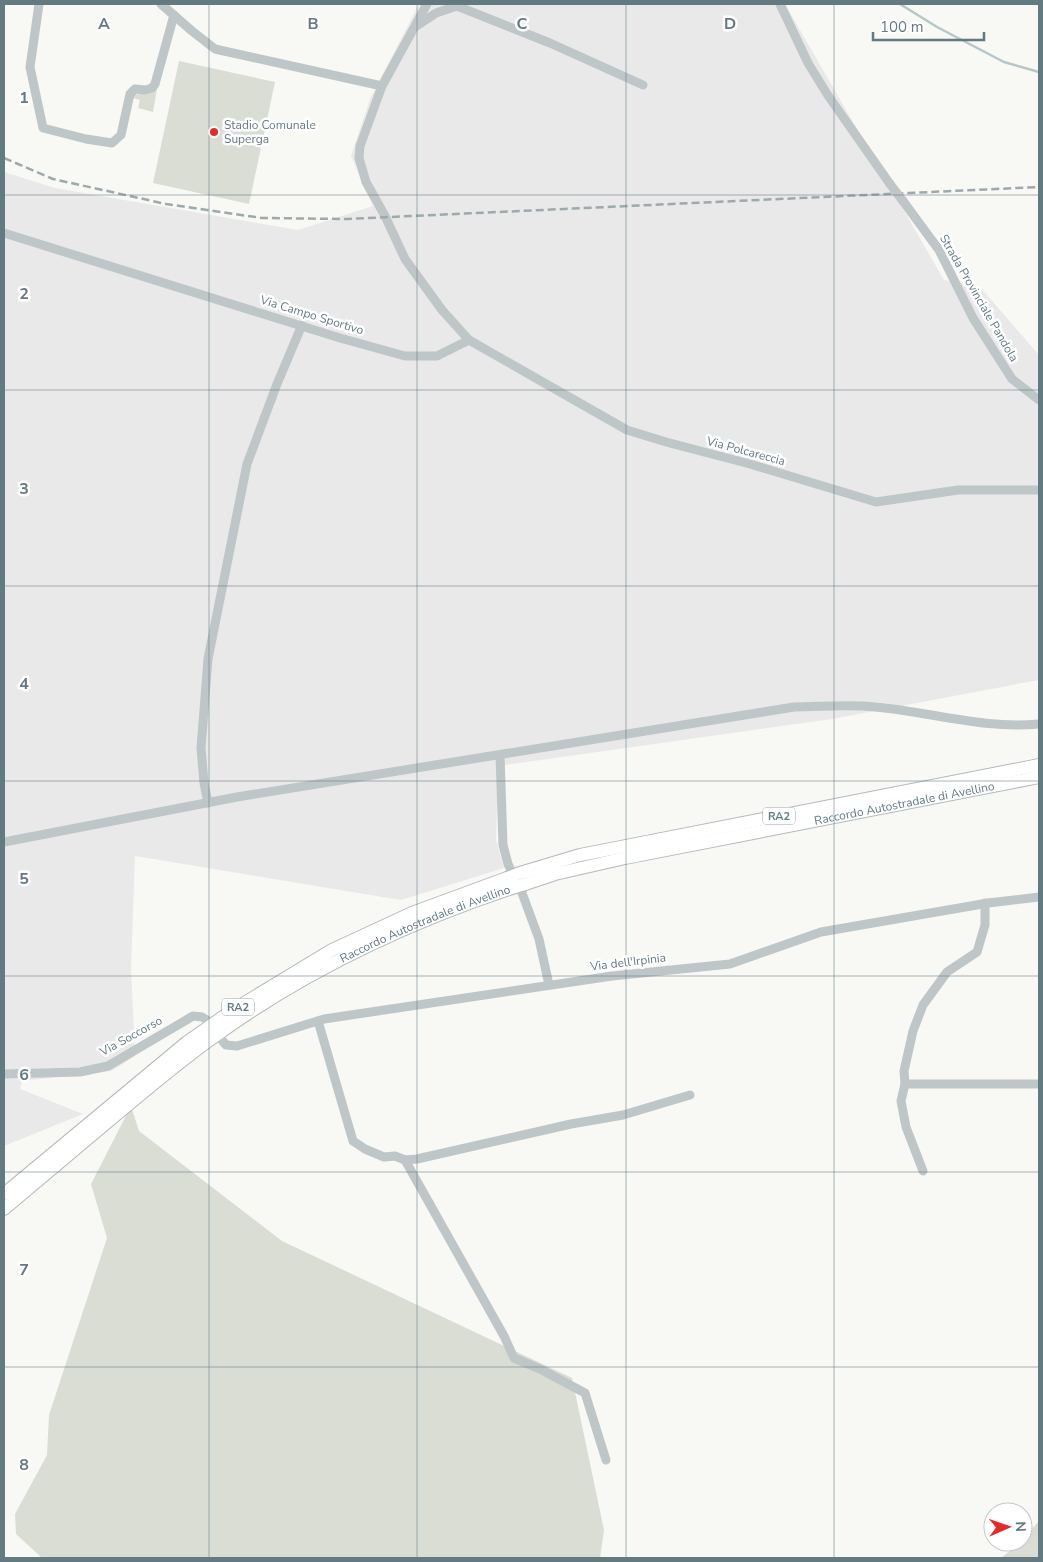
<svg xmlns="http://www.w3.org/2000/svg" width="1043" height="1562" font-family="'Nunito Sans',sans-serif">
<style>
.built{fill:#e9e9e9}
.green{fill:#d9ddd4}
.lines{fill:none;stroke-linecap:round;stroke-linejoin:round}
.stream{stroke:#b5c7c7;stroke-width:2.5}
.highway-casing{stroke:#b2b9bb;stroke-width:14}
.minor{stroke:#bfc6c8;stroke-width:9}
.highway{stroke:#fff;stroke-width:12}
.rail{stroke:#9ea9ad;stroke-width:2.5;stroke-dasharray:8 4;stroke-linecap:butt}
.highway-bridge-casing{stroke:#b2b9bb;stroke-width:14;stroke-linecap:butt}
.minor-bridge{stroke:#bfc6c8;stroke-width:9}
.highway-bridge{stroke:#fff;stroke-width:12}
.grid{fill:none;stroke:#637a81;stroke-width:1;stroke-opacity:0.55}
.poi-dot{fill:#e42b2a;stroke:#fff;stroke-width:2}
.labels{text-anchor:middle;dominant-baseline:central;stroke-width:5;stroke-linejoin:round;paint-order:stroke}
.shield{fill:#fff;stroke:#92a2a7;stroke-width:1}
.shield-label{font-size:11px;font-weight:bold;fill:#637a81}
.poi-label{font-size:12px;fill:#637a81;stroke:#fff;text-anchor:start}
.street-label{font-size:12px;fill:#637a81;stroke:#fff}
.grid-label{font-size:16px;text-anchor:middle;font-weight:bold;fill:#637a81;stroke:#fff;stroke-width:5;stroke-linejoin:round;paint-order:stroke}
</style>
<rect width="100%" height="100%" fill="#f8f8f5"/>
<polygon class="built" points="419,4 785,4 944,280 980,287 1039,355 1039,680 832,719 498,766 496,840 504,868 401,900 135,856 131,969 135,1056 112,1071 22,1081 20,1089 83,1114 4,1146 4,172 55,188 298,230 373,206 351,156 370,99"/>
<g class="green">
<polygon points="179,61 275,82 249,204 153,183"/>
<path d="M157 89 153 112 138 108 140 100 133 98V96C142 91 147 97 157 89Z"/>
<polygon points="131,1106 139,1131 282,1241 572,1378 604,1530 600,1558 42,1558 16,1534 15,1514 47,1455 49,1415 107,1238 91,1184"/>
<polygon points="1039,1521 1039,1558 1001,1558 1021,1542 1023,1542 1023,1539"/>
</g>
<g class="lines">
<polyline class="stream" points="900,4 937,27 1004,62 1039,72"/>
<g class="highway-casing">
<g id="highway">
<polyline points="520,873 580,855 1039,765"/>
<path id="s1" d="M525 884 555 874 625 858 1039 777"/>
<polyline points="4,1194 186,1043 233,1010 332,950 412,913 507,878"/>
<path id="s2" d="M4 1209C42 1177 79 1146 117 1114 149 1087 181 1060 215 1036 305 971 407 923 512 888"/>
</g>
</g>
<g class="minor">
<polyline points="39,4 30,67 43,128 86,139 112,143 121,135 130,94 135,89 145,90 152,88 155,84 174,15"/>
<polyline points="161,4 192,31 215,49 382,86"/>
<polyline points="452,4 550,43 643,85"/>
<polyline points="780,4 808,63 827,94 890,184"/>
<polyline points="415,27 436,13 457,6"/>
<polyline points="903,201 939,250 973,318 1012,379 1039,400"/>
<polyline points="4,233 340,338 405,356 437,356 469,340 442,310 405,259 385,216 366,182 359,158 360,146 382,86 427,4"/>
<polyline points="469,340 627,430 666,442 750,464 876,502 958,490 1039,490"/>
<polyline points="500,755 503,845 508,864 522,893 539,939 549,985"/>
<polyline points="208,803 204,783 201,748 208,659 247,464 277,384 302,325"/>
<path d="M4 842 237 797 794 707C820 707 848 704 875 707 932 712 981 729 1039 724"/>
<polyline points="318,1021 353,1141 365,1149 384,1157 395,1156 405,1160 417,1159 571,1124 623,1115 690,1095"/>
<polyline points="221,1039 226,1045 237,1046 324,1019 612,976 730,964 821,932 988,903 1039,897"/>
<polyline points="4,1074 80,1072 108,1066 193,1016 202,1017 207,1020"/>
<polyline points="905,1084 1039,1084"/>
<polyline points="405,1160 504,1336 514,1358 540,1369 585,1393 606,1460"/>
<polyline points="923,1171 906,1127 901,1101 905,1084 904,1071 913,1031 923,1005 947,972 977,952 985,925 985,903"/>
</g>
<use href="#highway" class="highway"/>
<polyline class="rail" points="4,158 53,179 166,204 262,218 347,219 1039,187"/>
<g class="highway-bridge-casing">
<g id="highway-bridge">
<polyline points="507,878 520,873"/>
<polyline points="512,888 525,884"/>
</g>
</g>
<polyline class="minor-bridge" points="890,184 903,201"/>
<use href="#highway-bridge" class="highway-bridge"/>
</g>
<path class="grid" d="M209 4V1558M417 4V1558M626 4V1558M834 4V1558M4 195H1039M4 390H1039M4 586H1039M4 781H1039M4 976H1039M4 1172H1039M4 1367H1039"/>
<circle class="poi-dot" cx="214" cy="132" r="5"/>
<g class="labels">
<g class="shield">
<rect x="763" y="807.5" width="32" height="17" rx="4"/>
<rect x="222" y="998.5" width="32" height="17" rx="4"/>
</g>
<g class="shield-label">
<text x="779" y="816">RA2</text>
<text x="238" y="1007">RA2</text>
</g>
<g class="poi-label">
<text x="224" y="125">Stadio Comunale<tspan x="224" dy="14">Superga</tspan></text>
</g>
<g class="street-label">
<text transform="translate(979 298) rotate(60)">Strada Provinciale Pandola</text>
<text transform="translate(312 315) rotate(17)">Via Campo Sportivo</text>
<text transform="translate(746 451) rotate(15)">Via Polcareccia</text>
<text stroke="none"><textPath href="#s1" startOffset="388">Raccordo Autostradale di Avellino</textPath></text>
<text stroke="none"><textPath href="#s2" startOffset="512">Raccordo Autostradale di Avellino</textPath></text>
<text transform="translate(628 962) rotate(-7)">Via dell'Irpinia</text>
<text transform="translate(131 1036) rotate(-29)">Via Soccorso</text>
</g>
</g>
<g class="grid-label">
<text x="104" y="29">A</text>
<text x="313" y="29">B</text>
<text x="522" y="29">C</text>
<text x="730" y="29">D</text>
<text x="24" y="103">1</text>
<text x="24" y="299">2</text>
<text x="24" y="494">3</text>
<text x="24" y="689">4</text>
<text x="24" y="884">5</text>
<text x="24" y="1080">6</text>
<text x="24" y="1275">7</text>
<text x="24" y="1470">8</text>
</g>
<rect width="1043" height="1562" fill="none" stroke="#637a81" stroke-width="10"/>
<g transform="translate(1008 1527) rotate(88)"><circle r="24" fill="#ffffff" stroke="#c1cacd"/>
<path d="M0-4L9 19L0 12L-9 19Z" fill="#e42b2a"/>
<text y="-8" font-size="14" font-weight="bold" text-anchor="middle" fill="#637a81">N</text>
</g>
<path d="M873 32v8h111v-8" fill="none" stroke="#637a81" stroke-width="2.5"/>
<text x="880" y="32" font-size="15" fill="#637a81" stroke="#ffffff" stroke-width="4" paint-order="stroke">100 m</text>
</svg>
